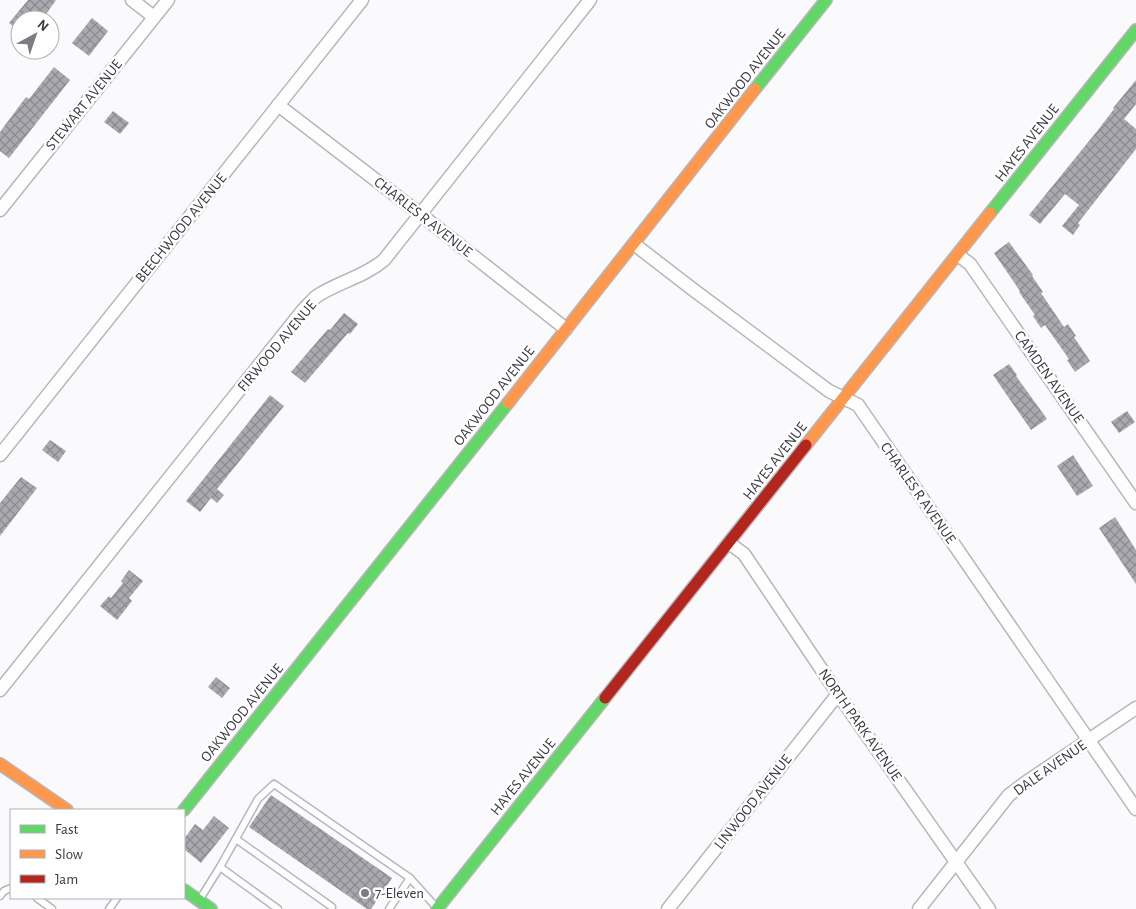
<svg xmlns="http://www.w3.org/2000/svg" width="1136" height="909" font-family="'Alegreya Sans',sans-serif">
<style>
.building{fill:url(#building-cross-hatch)}
.lines{fill:none;stroke-linecap:round;stroke-linejoin:round}
.lane-casing{stroke:#b8b6bc;stroke-width:9}
.street-casing{stroke:#b8b6bc;stroke-width:15}
.fast-casing{stroke:#b8b6bc;stroke-width:14}
.slow-casing{stroke:#b8b6bc;stroke-width:14}
.jam-casing{stroke:#b8b6bc;stroke-width:14}
.lane{stroke:#fefeff;stroke-width:6}
.street{stroke:#fefeff;stroke-width:12}
.fast{stroke:#63d668;stroke-width:11}
.slow{stroke:#ff974d;stroke-width:11}
.jam{stroke:#b3261e;stroke-width:11}
.poi-dot{fill:#7d7b82;stroke:#fff;stroke-width:2}
.labels{text-anchor:middle;dominant-baseline:central;stroke-width:5;stroke-linejoin:round;paint-order:stroke}
.street-label{font-size:15px;fill:#393741;stroke:#fff}
.poi-label{font-size:15px;fill:#393741;stroke:#fff;text-anchor:start}
</style>
<defs>
<pattern id="building-cross-hatch" width="8" height="8" patternUnits="userSpaceOnUse" patternTransform="scale(1.25)"><rect width="8" height="8" fill="#aba9b0"/><path d="M0 0l8 8M0 8l8-8" fill="none" stroke="#8c8a91"/></pattern>
</defs>
<rect width="100%" height="100%" fill="#faf9fc"/>
<g class="building">
<polygon points="28,0 56,0 42,20 20,20 20,32 9,23"/>
<polygon points="92,18 108,31 89,56 72,43"/>
<polygon points="54,67 70,80 9,158 0,151 0,132 26,97 29,99"/>
<polygon points="1136,80 1136,104 1124,119 1136,129 1136,149 1078,223 1080,225 1073,235 1062,226 1079,205 1065,194 1040,224 1029,215 1098,130 1114,109 1113,108"/>
<polygon points="113,111 129,123 120,134 104,122"/>
<polygon points="1009,242 1033,275 1032,276 1043,292 1041,293 1064,327 1068,324 1076,336 1074,337 1090,361 1075,372 1067,360 1069,359 1045,325 1041,328 1033,316 1035,315 1019,292 1020,291 994,253"/>
<polygon points="344,313 358,324 350,334 348,333 305,383 291,372 328,329 330,330"/>
<polygon points="1009,364 1017,375 1016,376 1047,419 1031,430 993,375"/>
<polygon points="270,395 284,406 217,489 224,495 217,503 211,498 200,512 186,501"/>
<polygon points="1127,411 1135,422 1119,433 1111,422"/>
<polygon points="50,440 66,451 58,462 42,450"/>
<polygon points="1073,455 1093,486 1077,496 1057,466"/>
<polygon points="21,477 37,488 0,536 0,503"/>
<polygon points="1115,517 1136,550 1136,584 1099,528"/>
<polygon points="129,570 143,581 129,598 132,601 117,620 100,606 109,596 111,598 123,583 121,581"/>
<polygon points="216,677 230,688 222,698 208,687"/>
<polygon points="271,795 392,878 371,909 367,909 249,827"/>
<polygon points="214,816 229,828 201,863 184,849 184,839 195,824 203,830"/>
</g>
<g class="lines">
<g class="lane-casing">
<g id="lane">
<polyline points="236,839 332,907"/>
<polyline points="220,867 278,909"/>
<polyline points="410,878 436,907"/>
<polyline points="0,896 4,891 11,888"/>
<polyline points="37,898 52,909"/>
<polyline points="200,899 220,867 258,799 274,784 410,878 389,909"/>
<polyline points="109,909 117,898"/>
</g>
</g>
<g class="street-casing">
<g id="street">
<polyline points="132,0 154,17"/>
<polyline points="278,105 420,214 566,329"/>
<polyline points="0,210 168,0"/>
<polyline points="634,244 691,288 829,391 858,405 1136,809"/>
<polyline points="958,255 970,264 1136,503"/>
<polyline points="0,455 362,0"/>
<polyline points="729,543 744,554 838,694 989,909"/>
<path d="M0 690 303 310C307 306 312 300 317 296 338 282 364 277 384 260L590 0"/>
<polyline points="668,909 838,694"/>
<polyline points="919,909 1009,795 1025,783 1136,708"/>
</g>
</g>
<g class="fast-casing">
<g id="fast">
<polyline points="755,89 826,0"/>
<polyline points="990,213 1136,30"/>
<polyline points="184,810 508,403"/>
<polyline points="184,890 211,909"/>
<polyline points="437,909 605,698"/>
</g>
</g>
<g class="slow-casing">
<g id="slow">
<polyline points="508,403 755,89"/>
<polyline points="806,445 990,213"/>
<polyline points="0,764 67,810"/>
</g>
</g>
<g class="jam-casing">
<polyline id="jam" points="605,698 806,445"/>
</g>
<use href="#lane" class="lane"/>
<use href="#street" class="street"/>
<use href="#fast" class="fast"/>
<use href="#slow" class="slow"/>
<use href="#jam" class="jam"/>
</g>
<circle class="poi-dot" cx="365" cy="893" r="5"/>
<g class="labels">
<g class="street-label">
<text transform="translate(745 79) rotate(-52)">OAKWOOD AVENUE</text>
<text transform="translate(84 105) rotate(-51)">STEWART AVENUE</text>
<text transform="translate(1027 143) rotate(-52)">HAYES AVENUE</text>
<text transform="translate(423 217) rotate(38)">CHARLES R AVENUE</text>
<text transform="translate(181 228) rotate(-51)">BEECHWOOD AVENUE</text>
<text transform="translate(277 346) rotate(-50)">FIRWOOD AVENUE</text>
<text transform="translate(1049 377) rotate(55)">CAMDEN AVENUE</text>
<text transform="translate(494 396) rotate(-52)">OAKWOOD AVENUE</text>
<text transform="translate(775 461) rotate(-52)">HAYES AVENUE</text>
<text transform="translate(918 493) rotate(55)">CHARLES R AVENUE</text>
<text transform="translate(242 713) rotate(-51)">OAKWOOD AVENUE</text>
<text transform="translate(860 725) rotate(55)">NORTH PARK AVENUE</text>
<text transform="translate(1050 768) rotate(-35)">DALE AVENUE</text>
<text transform="translate(523 777) rotate(-51)">HAYES AVENUE</text>
<text transform="translate(753 802) rotate(-52)">LINWOOD AVENUE</text>
</g>
<g class="poi-label">
<text x="375" y="893">7-Eleven</text>
</g>
</g>
<rect x="10" y="809" width="175" height="90" fill="#ffffff" stroke="#b0afb3"/>
<rect x="20" y="825" width="25" height="8" fill="#63d668" stroke="#b0afb3"/>
<text x="55" y="834" font-size="15" fill="#393741">Fast</text>
<rect x="20" y="850" width="25" height="8" fill="#ff974d" stroke="#b0afb3"/>
<text x="55" y="859" font-size="15" fill="#393741">Slow</text>
<rect x="20" y="875" width="25" height="8" fill="#b3261e" stroke="#b0afb3"/>
<text x="55" y="884" font-size="15" fill="#393741">Jam</text>
<g transform="translate(35 35) rotate(40)"><circle r="24" fill="#ffffff" stroke="#b0afb3"/>
<path d="M0-4L9 19L0 12L-9 19Z" fill="#7d7b82"/>
<text y="-8" font-size="14" font-weight="bold" text-anchor="middle" fill="#393741">N</text>
</g>
</svg>
